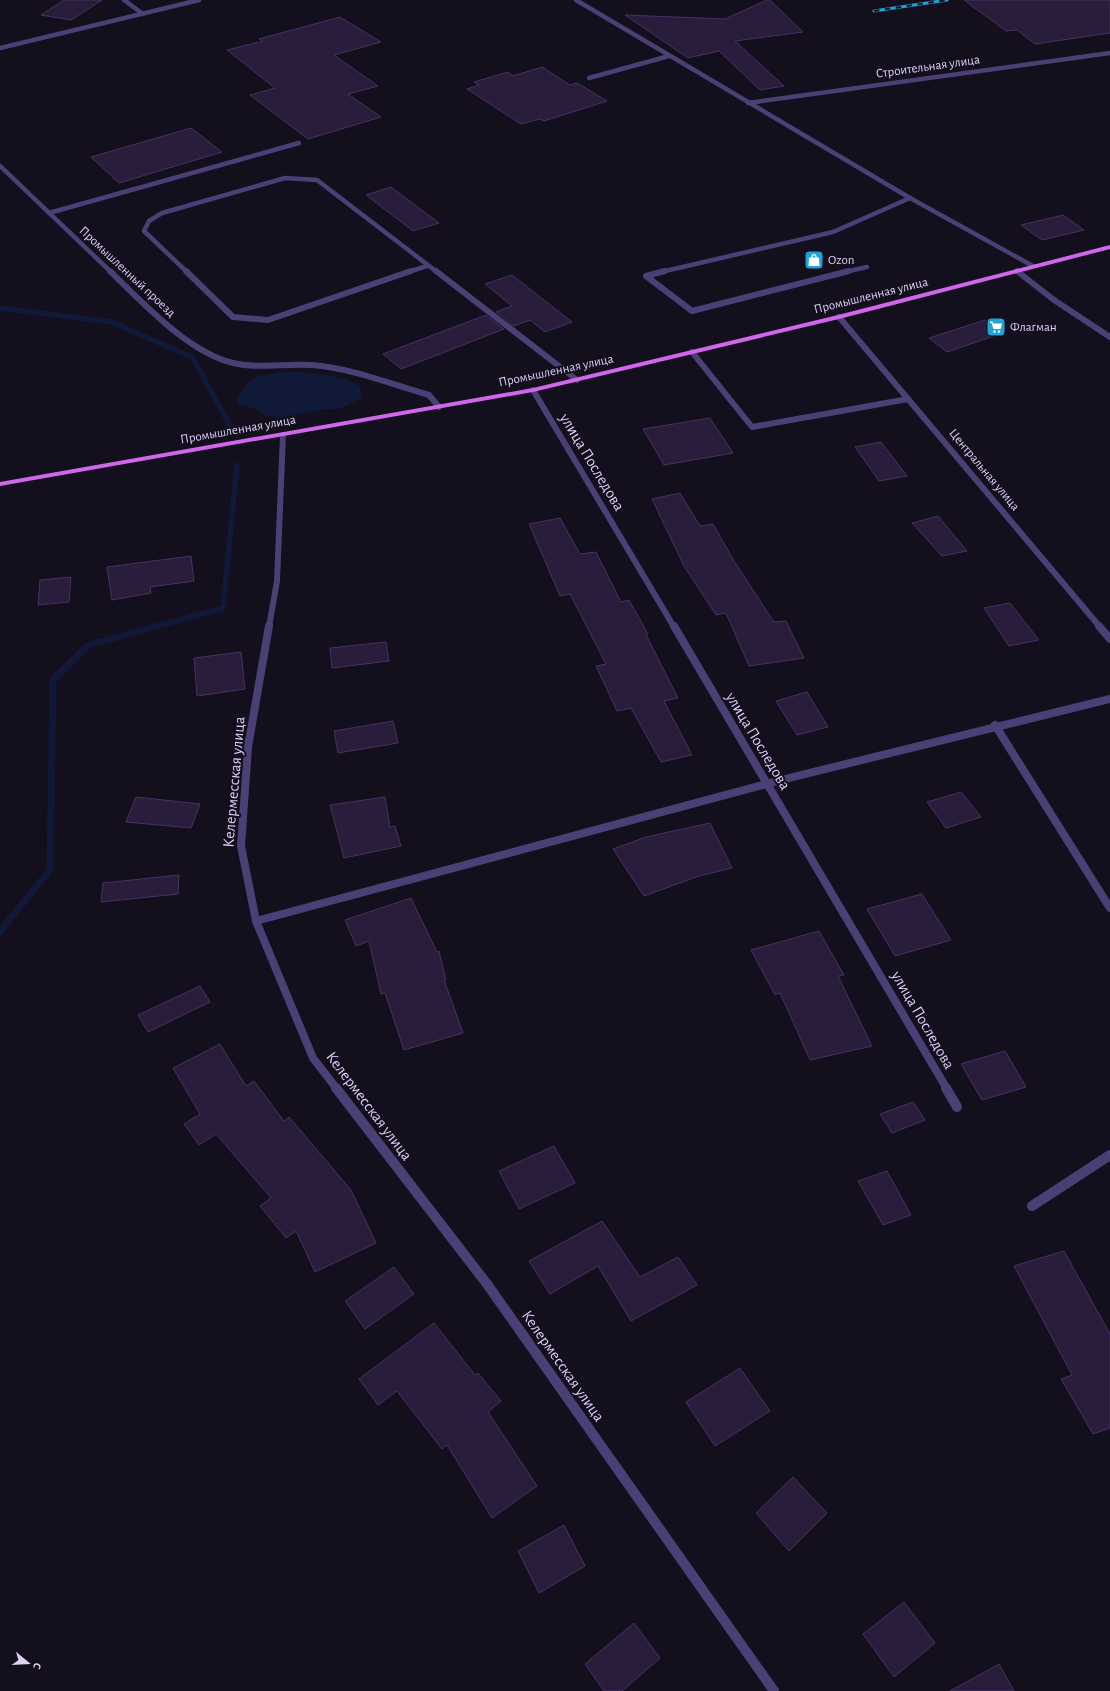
<svg xmlns="http://www.w3.org/2000/svg" width="1110" height="1691" font-family="'Alegreya Sans',sans-serif">
<style>
.water{fill:#111939}
.lines{fill:none;stroke-linecap:round;stroke-linejoin:round}
.stream-far1{stroke:#111939;stroke-width:5.5}
.stream{stroke:#111939;stroke-width:7}
.building{fill:#291d3b;stroke:#453264}
.service-far3{stroke:#4b4076;stroke-width:4.5}
.service-far2{stroke:#4b4076;stroke-width:6}
.service-far1{stroke:#4b4076;stroke-width:8}
.service{stroke:#4b4076;stroke-width:10}
.minor-far3{stroke:#4b4076;stroke-width:4.5}
.minor-far2{stroke:#4b4076;stroke-width:6}
.minor-far1{stroke:#4b4076;stroke-width:8}
.minor{stroke:#4b4076;stroke-width:10}
.primary{fill:#d066ea;fill-rule:evenodd}
.rail-casing{stroke:#1ea4d7;stroke-width:3}
.rail{stroke:#130f1d;stroke-width:2;stroke-dasharray:5.5;stroke-linecap:butt}
.labels{text-anchor:middle;dominant-baseline:central;stroke-width:4;stroke-linejoin:round;paint-order:stroke}
.far-street-label{font-size:13px;fill:#dcd1f9;stroke:#130f1d}
.far-poi-label{font-size:13px;fill:#dcd1f9;stroke:#130f1d;text-anchor:start}
.street-label{font-size:16px;fill:#dcd1f9;stroke:#130f1d}
</style>
<rect width="100%" height="100%" fill="#130f1d"/>
<path class="water" d="M282 372C309 372 336 373 360 386L362 397 353 403 339 409H328L279 418 265 415 253 408 240 405 236 400C250 378 257 374 282 372Z"/>
<g class="lines">
<g class="stream-far1">
<polyline points="0,308 111,322 192,357 233,431"/>
<polyline points="154,627 223,608 237,465"/>
</g>
<polyline class="stream" points="0,931 50,870 53,680 89,645 158,626"/>
</g>
<g class="building">
<polygon points="64,0 102,0 71,20 41,15"/>
<polygon points="767,0 770,0 803,32 735,41 784,86 760,90 719,51 688,58 625,15 725,19"/>
<polygon points="964,0 1110,0 1110,33 1035,44 1017,30 1006,31"/>
<polygon points="340,17 381,42 334,55 378,86 348,94 381,117 308,139 250,95 275,88 227,50 263,41 259,39"/>
<polygon points="542,67 570,85 577,83 607,101 544,121 540,119 521,124 467,89 479,85 474,82 508,72 513,76"/>
<polygon points="191,128 222,152 119,183 91,157"/>
<polygon points="391,187 439,223 413,231 366,195"/>
<polygon points="1063,215 1084,230 1042,240 1021,225"/>
<polygon points="512,275 572,322 545,332 530,320 514,326 496,312 512,306 485,284"/>
<polygon points="486,315 504,329 401,369 383,354"/>
<polygon points="985,320 1003,333 947,352 929,338"/>
<polygon points="710,418 733,453 664,465 643,429"/>
<polygon points="881,442 907,476 879,481 855,447"/>
<polygon points="680,493 700,526 713,524 734,561 774,622 786,621 804,658 749,666 726,613 716,615 684,566 652,499"/>
<polygon points="938,516 967,551 942,556 912,523"/>
<polygon points="560,518 580,554 596,552 621,602 629,600 648,634 646,635 678,698 664,701 692,755 661,762 631,708 617,711 596,666 606,664 570,594 560,596 529,524"/>
<polygon points="191,556 194,581 150,587 151,593 112,600 107,567"/>
<polygon points="71,577 69,602 38,605 40,580"/>
<polygon points="1010,603 1039,640 1009,646 984,608"/>
<polygon points="386,642 389,661 332,668 330,648"/>
<polygon points="241,652 245,689 197,696 194,658"/>
<polygon points="807,692 828,727 797,735 776,701"/>
<polygon points="393,721 398,743 338,753 334,731"/>
<polygon points="961,792 981,817 946,828 927,802"/>
<polygon points="136,797 200,804 191,828 126,822"/>
<polygon points="385,797 390,827 395,826 401,846 344,858 330,805"/>
<polygon points="710,823 732,868 699,876 644,896 613,849 646,837"/>
<polygon points="179,875 178,894 101,902 103,883"/>
<polygon points="922,894 951,940 895,956 867,909"/>
<polygon points="411,898 437,952 439,951 446,980 444,980 463,1033 404,1050 385,993 381,994 369,941 356,946 345,920"/>
<polygon points="819,931 844,975 838,976 872,1046 810,1060 780,993 775,995 751,950"/>
<polygon points="200,986 210,1002 148,1032 138,1015"/>
<polygon points="220,1044 246,1086 254,1081 284,1121 289,1117 351,1190 376,1243 315,1272 296,1231 286,1238 260,1206 271,1198 216,1134 199,1145 184,1124 200,1114 173,1068"/>
<polygon points="1005,1051 1026,1087 982,1100 961,1064"/>
<polygon points="913,1102 925,1120 892,1133 880,1114"/>
<polygon points="554,1146 575,1183 519,1209 499,1171"/>
<polygon points="887,1171 911,1215 883,1225 858,1181"/>
<polygon points="602,1221 640,1277 678,1257 697,1285 631,1321 598,1266 550,1294 529,1261"/>
<polygon points="1064,1251 1110,1334 1110,1428 1093,1434 1061,1379 1072,1375 1014,1266"/>
<polygon points="394,1267 414,1294 365,1329 345,1301"/>
<polygon points="434,1323 475,1375 478,1373 501,1401 488,1412 537,1486 492,1518 447,1445 442,1449 397,1391 378,1405 359,1379"/>
<polygon points="740,1368 770,1411 715,1446 686,1402"/>
<polygon points="793,1477 827,1513 789,1551 756,1513"/>
<polygon points="564,1525 585,1566 539,1593 518,1551"/>
<polygon points="904,1602 935,1643 894,1677 863,1634"/>
<polygon points="634,1623 660,1658 622,1691 604,1691 585,1664"/>
<polygon points="999,1664 1014,1691 950,1691"/>
</g>
<g class="lines">
<g class="service-far3">
<polyline points="124,0 143,14"/>
<polyline points="576,0 910,198 1033,266"/>
<polyline points="0,48 199,0"/>
<polyline points="589,78 669,56"/>
<polyline points="0,166 111,272"/>
<polyline points="49,213 299,143"/>
<polyline points="1016,271 1018,272"/>
<polyline points="187,272 144,231 149,221 162,213 285,178 317,180 437,272"/>
<polyline points="408,272 427,266"/>
<polyline points="661,272 833,232 910,198"/>
<polyline points="845,272 867,267"/>
</g>
<g class="service-far2">
<path d="M110 271C143 303 188 352 233 363 258 369 286 363 312 365 351 368 391 384 429 395L439 407"/>
<polyline points="186,271 233,317 268,320 411,271"/>
<polyline points="436,271 577,380"/>
<polyline points="665,271 646,276 692,311 849,271"/>
<polyline points="1017,271 1054,300 1110,337"/>
<polyline points="692,352 752,427 908,399"/>
</g>
<polyline class="service-far1" points="995,725 1110,908"/>
<polyline class="service" points="1032,1206 1110,1155"/>
<polyline class="minor-far3" points="748,103 1110,53"/>
<g class="minor-far2">
<polyline points="839,317 1100,627"/>
<polyline points="533,390 674,627"/>
<polyline points="269,627 277,581 283,435"/>
</g>
<g class="minor-far1">
<polyline points="269,626 248,747 241,846 256,921 313,1058 337,1089"/>
<polyline points="674,626 947,1089"/>
<polyline points="1099,626 1110,639"/>
<polyline points="256,921 789,778 1110,699"/>
</g>
<g class="minor">
<polyline points="336,1088 487,1284 774,1691"/>
<polyline points="946,1088 957,1107"/>
</g>
<polygon class="primary" points="1110,245 1110,249 839,319 533,392 0,486 0,482 533,388 838,315"/>
<g class="rail-casing">
<polyline id="rail" points="874,11 947,0"/>
</g>
<use href="#rail" class="rail"/>
</g>
<defs>
<g id="shop-square" transform="scale(1)"><rect x="-9" y="-9" width="18" height="18" rx="4" fill="#1ea4d7" stroke="#130f1d"/><path d="M-5-2.5h2.3a2.7 3.5 0 0 1 5.4 0H5L5.5 6h-11ZM-1.5-2.5h3a1.5 2.3 0 0 0-3 0Z" fill="#fff"/></g>
<g id="supermarket-square" transform="scale(1)"><rect x="-9" y="-9" width="18" height="18" rx="4" fill="#1ea4d7" stroke="#130f1d"/><path d="M-6-5.5h2.5l.6 2H6L4.5 2H-2.5L-4.4-4H-6ZM-1.5 3.2a1.3 1.3 0 1 0 .1 0ZM3 3.2a1.3 1.3 0 1 0 .1 0Z" fill="#fff"/></g>
</defs>
<g fill-rule="evenodd">
<use href="#shop-square" x="814" y="260"/>
<use href="#supermarket-square" x="996" y="327"/>
</g>
<g class="labels">
<g class="far-street-label">
<text transform="translate(928 67) rotate(-8)">Строительная улица</text>
<text transform="translate(127 272) rotate(43)">Промышленный проезд</text>
<text transform="translate(871 296) rotate(-14)">Промышленная улица</text>
<text transform="translate(556 371) rotate(-12)">Промышленная улица</text>
<text transform="translate(238 430) rotate(-10)">Промышленная улица</text>
<text transform="translate(984 470) rotate(50)">Центральная улица</text>
</g>
<g class="far-poi-label">
<text x="828" y="260">Ozon</text>
<text x="1010" y="327">Флагман</text>
</g>
<g class="street-label">
<text transform="translate(592 462) rotate(59)">улица Последова</text>
<text transform="translate(758 741) rotate(59)">улица Последова</text>
<text transform="translate(234 782) rotate(-85)">Келермесская улица</text>
<text transform="translate(923 1020) rotate(60)">улица Последова</text>
<text transform="translate(369 1106) rotate(53)">Келермесская улица</text>
<text transform="translate(563 1366) rotate(55)">Келермесская улица</text>
</g>
</g>
<g transform="translate(28 1663) rotate(108)" stroke="#130f1d" stroke-width="3" paint-order="stroke">
<path d="M0-3L7 15L0 10L-7 15Z" fill="#dcd1f9"/>
<text y="-6" font-size="11" font-weight="bold" text-anchor="middle" fill="#dcd1f9">С</text>
</g>
</svg>
